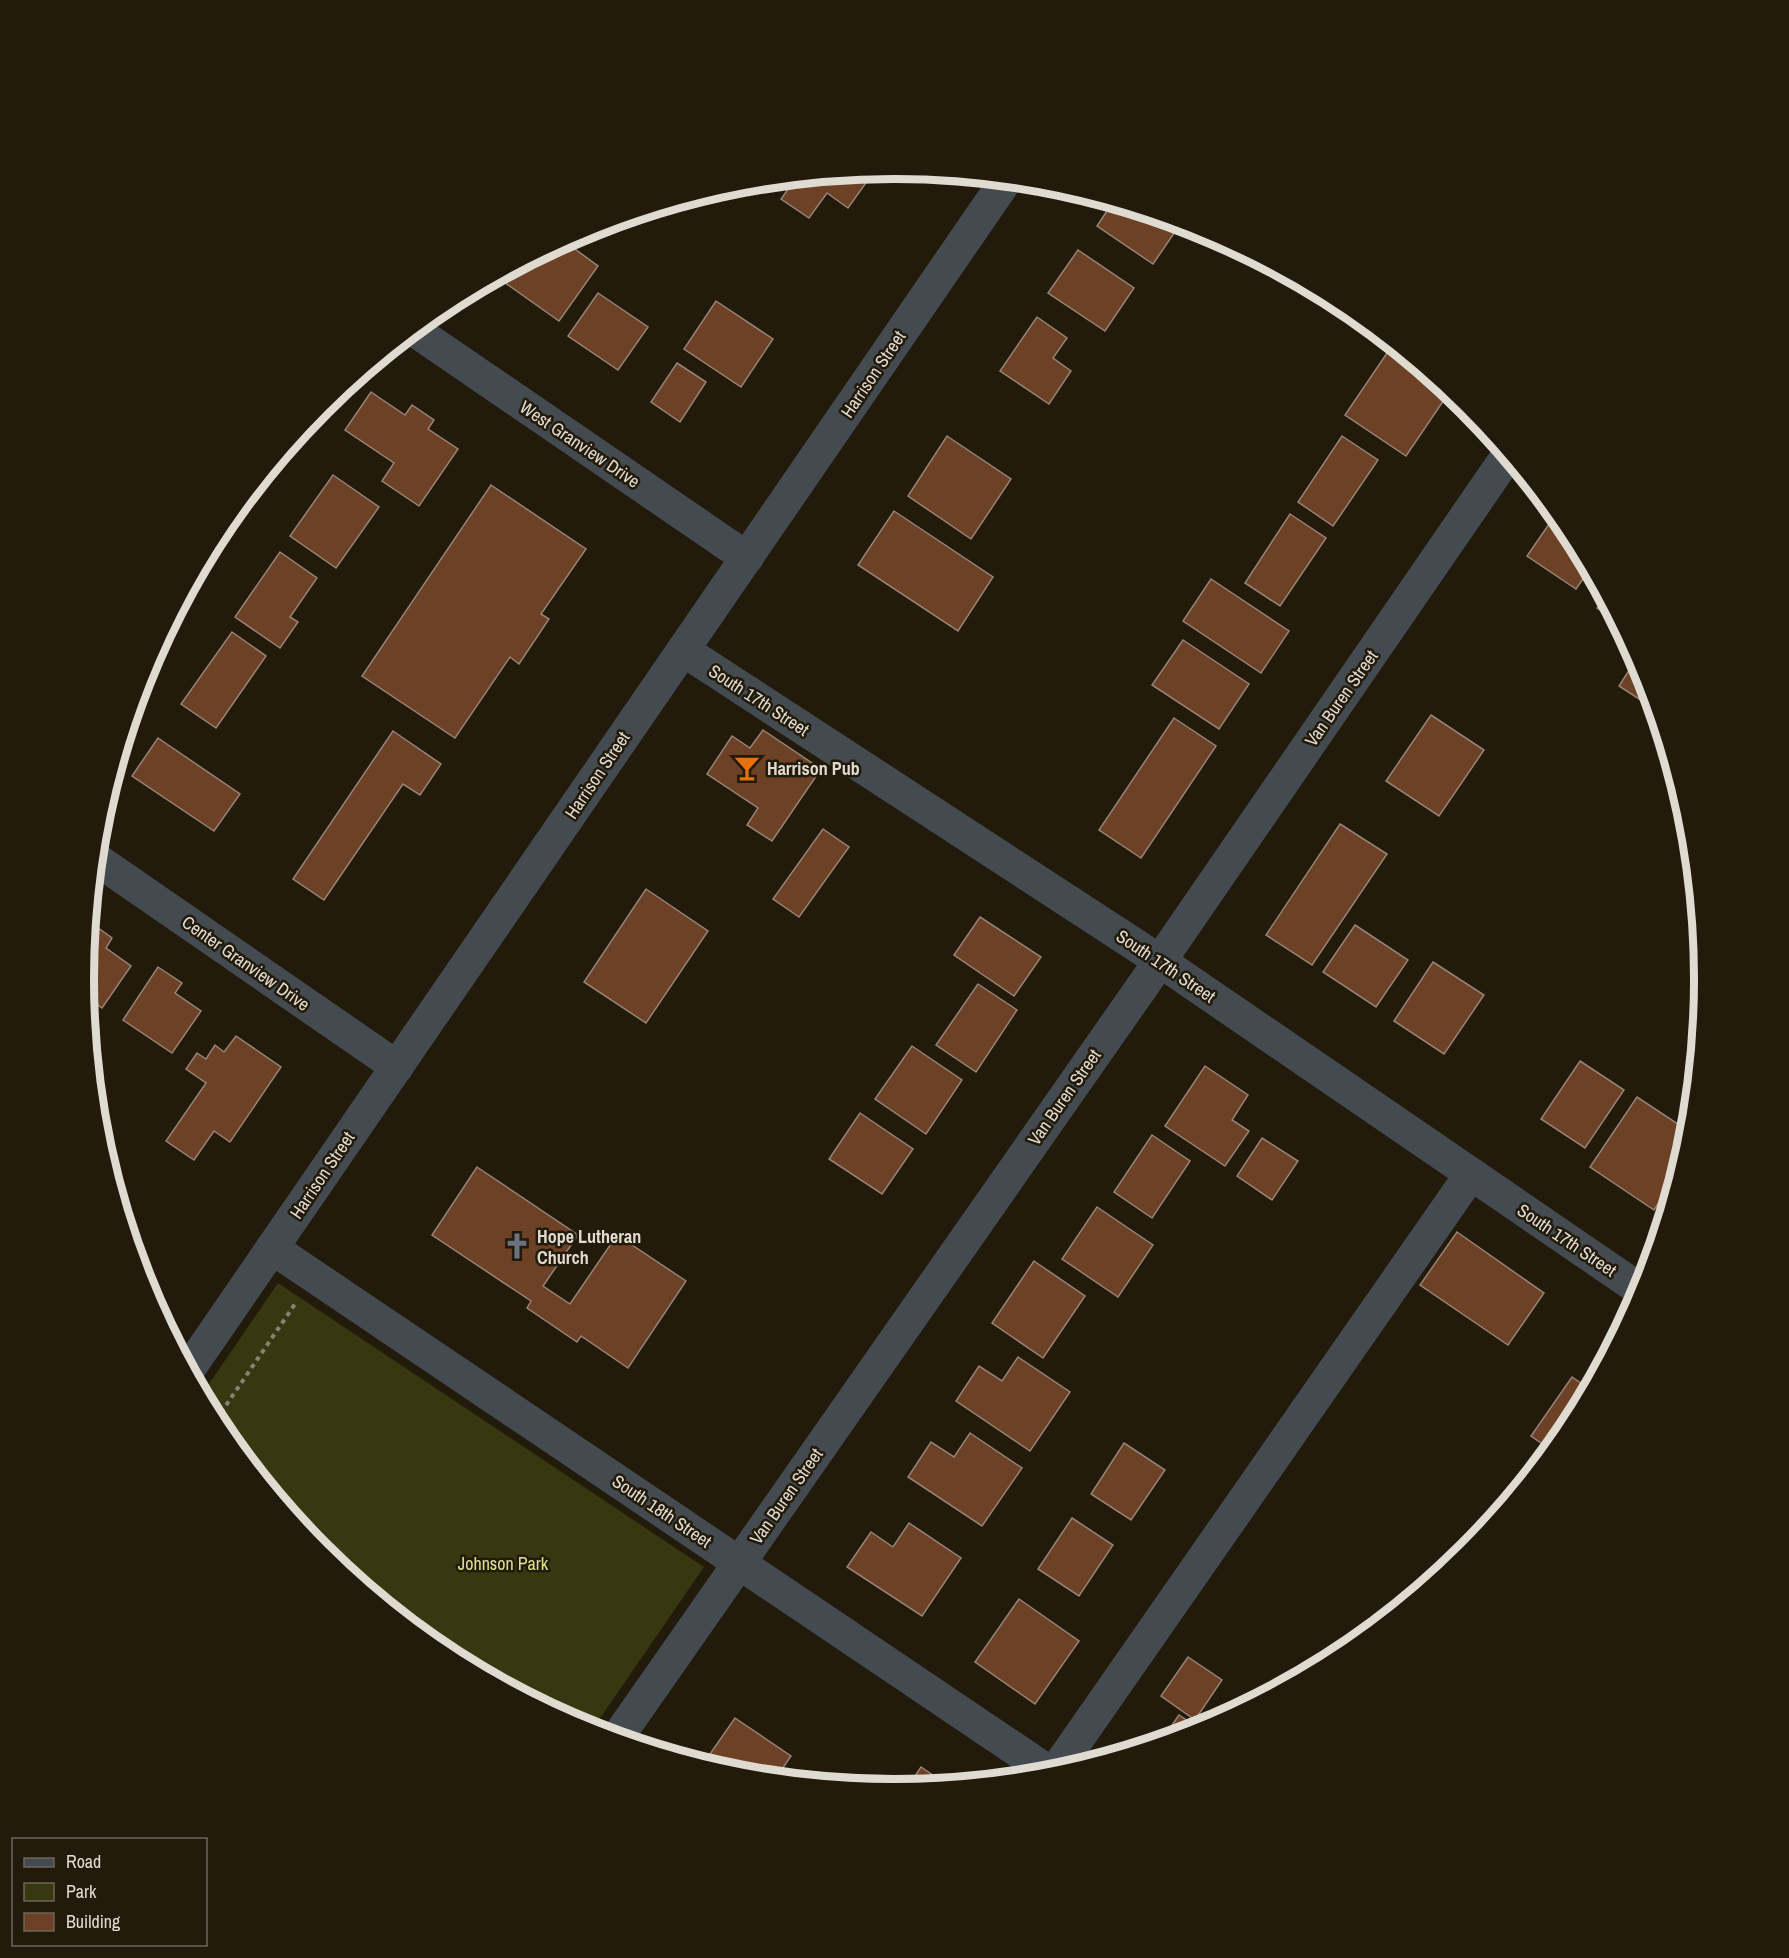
<svg xmlns="http://www.w3.org/2000/svg" width="1789" height="1958" font-family="'Archivo Narrow',sans-serif">
<style>
.green{fill:#373810}
.building{fill:#6c4125;stroke:#978377;stroke-width:1.5}
.lines{fill:none;stroke-linecap:round;stroke-linejoin:round}
.path{stroke:#888175;stroke-width:4;stroke-dasharray:4.5 4.5;stroke-linecap:butt}
.minor{stroke:#434a50;stroke-width:33}
.labels{text-anchor:middle;dominant-baseline:central;stroke-width:5;stroke-linejoin:round;paint-order:stroke}
.street-label{font-size:18px;fill:#e0dbd1;stroke:#221a0a}
.poi-label{font-size:18px;font-weight:bold;fill:#e0dbd1;stroke:#221a0a;text-anchor:start}
.park-label{font-size:18px;fill:#dce191;stroke:#221a0a}
.rim{fill:none;stroke:#e0dbd1;stroke-width:8}
</style>
<rect width="100%" height="100%" fill="#221a0a"/>
<polygon class="green" points="278,1283 704,1567 592,1730 444,1653 321,1552 220,1429 202,1394"/>
<g class="building">
<polygon points="856,172 868,180 848,208 827,193 809,218 781,199 796,178"/>
<polygon points="1113,202 1181,223 1153,264 1097,226"/>
<polygon points="564,241 598,266 559,321 497,277"/>
<polygon points="1078,250 1134,288 1105,331 1048,293"/>
<polygon points="598,293 648,327 618,370 568,336"/>
<polygon points="716,301 773,339 741,387 684,349"/>
<polygon points="1037,317 1067,338 1053,358 1071,371 1049,404 1000,371"/>
<polygon points="1387,353 1448,394 1406,456 1345,415"/>
<polygon points="677,363 706,382 680,422 651,402"/>
<polygon points="371,392 405,415 412,405 434,420 428,429 458,449 419,506 382,481 394,463 345,430"/>
<polygon points="947,436 1011,479 971,539 908,496"/>
<polygon points="1342,436 1378,460 1333,526 1298,502"/>
<polygon points="333,475 379,507 336,568 290,536"/>
<polygon points="491,485 586,549 541,614 549,619 519,664 510,657 455,738 362,676"/>
<polygon points="894,511 993,577 958,631 858,565"/>
<polygon points="1290,514 1326,538 1280,606 1245,583"/>
<polygon points="1556,514 1569,529 1590,569 1576,589 1527,556"/>
<polygon points="280,552 317,578 290,617 298,622 280,648 235,617"/>
<polygon points="1211,579 1289,631 1261,673 1183,621"/>
<polygon points="1605,597 1618,622 1597,608"/>
<polygon points="232,632 266,656 216,728 181,704"/>
<polygon points="1183,640 1249,684 1219,729 1152,685"/>
<polygon points="1637,658 1643,669 1656,710 1619,686"/>
<polygon points="1431,715 1484,750 1439,816 1386,781"/>
<polygon points="1174,718 1216,746 1141,858 1099,830"/>
<polygon points="763,730 821,769 772,841 747,825 758,808 707,774 732,736 750,748"/>
<polygon points="393,731 441,764 420,795 403,784 324,900 293,879"/>
<polygon points="158,738 240,794 214,831 132,776"/>
<polygon points="1340,824 1387,854 1312,965 1266,935"/>
<polygon points="823,829 849,847 799,917 773,899"/>
<polygon points="646,889 708,931 646,1023 584,982"/>
<polygon points="980,917 1041,957 1014,996 954,955"/>
<polygon points="90,922 112,938 106,948 131,966 102,1008 86,997 84,979"/>
<polygon points="1355,925 1408,960 1376,1007 1323,972"/>
<polygon points="1433,962 1484,995 1444,1054 1394,1021"/>
<polygon points="158,967 182,983 175,993 201,1011 172,1053 123,1020"/>
<polygon points="978,984 1017,1010 976,1072 936,1045"/>
<polygon points="236,1036 281,1067 230,1142 214,1131 194,1160 166,1141 206,1083 186,1069 197,1053 206,1059 215,1045 224,1052"/>
<polygon points="912,1046 962,1080 926,1134 875,1099"/>
<polygon points="1580,1061 1624,1090 1585,1148 1541,1119"/>
<polygon points="1205,1066 1248,1095 1232,1120 1249,1131 1225,1166 1165,1126"/>
<polygon points="1637,1097 1690,1132 1678,1174 1654,1210 1590,1167"/>
<polygon points="860,1113 913,1149 882,1194 829,1159"/>
<polygon points="1152,1135 1190,1161 1152,1218 1114,1192"/>
<polygon points="1262,1138 1298,1161 1272,1200 1237,1176"/>
<polygon points="477,1167 578,1235 543,1286 570,1304 617,1235 686,1281 628,1368 581,1336 577,1342 527,1308 531,1301 432,1235"/>
<polygon points="1097,1207 1153,1245 1118,1297 1062,1259"/>
<polygon points="1457,1232 1544,1293 1508,1345 1420,1285"/>
<polygon points="1034,1261 1085,1296 1043,1358 992,1323"/>
<polygon points="1018,1357 1070,1392 1030,1451 956,1401 979,1366 1002,1381"/>
<polygon points="1572,1377 1590,1389 1568,1430 1551,1450 1531,1436"/>
<polygon points="970,1433 1022,1468 982,1526 908,1477 931,1442 954,1457"/>
<polygon points="1124,1443 1165,1470 1131,1520 1091,1494"/>
<polygon points="1072,1518 1113,1545 1079,1596 1038,1569"/>
<polygon points="909,1523 961,1558 922,1616 847,1567 871,1532 893,1547"/>
<polygon points="1466,1545 1471,1548 1452,1565"/>
<polygon points="1019,1599 1079,1641 1035,1704 975,1662"/>
<polygon points="1188,1657 1222,1680 1195,1720 1161,1696"/>
<polygon points="1179,1715 1200,1729 1161,1741"/>
<polygon points="735,1718 791,1756 776,1778 736,1774 703,1764"/>
<polygon points="921,1767 946,1784 907,1788"/>
</g>
<g class="lines">
<polyline class="path" points="216,1420 295,1304"/>
<g class="minor">
<polyline points="414,330 747,558"/>
<polyline points="683,650 1160,961 1642,1291"/>
<polyline points="96,859 397,1067"/>
<polyline points="272,1248 1052,1774"/>
<polyline points="189,1369 1006,180"/>
<polyline points="617,1738 1160,961 1508,455"/>
<polyline points="1054,1773 1471,1174"/>
</g>
</g>
<defs>
<g id="bar-bare" transform="scale(2.07)"><path d="M-6-5H6L.8 .8V4.5H3.5V6h-7V4.5H-.8V.8Z" fill="#e8710a" stroke="#221a0a" stroke-width="2.5" paint-order="stroke"/></g>
<g id="church-bare" transform="scale(2.07)"><path d="M-1.2-6h2.4v3.5h3.3v2.4h-3.3V6h-2.4V-.1h-3.3v-2.4h3.3Z" fill="#6b7280" stroke="#221a0a" stroke-width="2.5" paint-order="stroke"/></g>
</defs>
<g fill-rule="evenodd">
<use href="#bar-bare" x="747" y="768"/>
<use href="#church-bare" x="517" y="1246"/>
</g>
<g class="labels">
<g class="street-label">
<text transform="translate(873 374) rotate(-56)">Harrison Street</text>
<text transform="translate(580 444) rotate(34)">West Granview Drive</text>
<text transform="translate(1341 698) rotate(-55)">Van Buren Street</text>
<text transform="translate(759 700) rotate(33)">South 17th Street</text>
<text transform="translate(597 775) rotate(-56)">Harrison Street</text>
<text transform="translate(246 963) rotate(35)">Center Granview Drive</text>
<text transform="translate(1166 966) rotate(34)">South 17th Street</text>
<text transform="translate(1064 1097) rotate(-55)">Van Buren Street</text>
<text transform="translate(322 1175) rotate(-56)">Harrison Street</text>
<text transform="translate(1567 1240) rotate(34)">South 17th Street</text>
<text transform="translate(786 1496) rotate(-55)">Van Buren Street</text>
<text transform="translate(662 1511) rotate(34)">South 18th Street</text>
</g>
<g class="poi-label">
<text x="767" y="768">Harrison Pub</text>
<text x="537" y="1236">Hope Lutheran<tspan x="537" dy="21">Church</tspan></text>
</g>
<g class="park-label">
<text x="503" y="1563">Johnson Park</text>
</g>
</g>
<path d="M0 0H1789V1958H0ZM94 979a800 800 0 1 1 1600 0a800 800 0 1 1-1600 0Z" fill="#221a0a" fill-rule="evenodd"/>
<path class="rim" d="M94 979a800 800 0 1 1 1600 0a800 800 0 1 1-1600 0Z"/>
<rect x="12" y="1838" width="195" height="108" fill="#221a0a" stroke="#6e675a" stroke-width="1.5"/>
<rect x="24" y="1858" width="30" height="9" fill="#434a50" stroke="#6e675a" stroke-width="1.5"/>
<text x="66" y="1868" font-size="18" fill="#e0dbd1">Road</text>
<rect x="24" y="1883" width="30" height="18" fill="#373810" stroke="#6e675a" stroke-width="1.5"/>
<text x="66" y="1898" font-size="18" fill="#e0dbd1">Park</text>
<rect x="24" y="1913" width="30" height="18" fill="#6c4125" stroke="#6e675a" stroke-width="1.5"/>
<text x="66" y="1928" font-size="18" fill="#e0dbd1">Building</text>
</svg>
